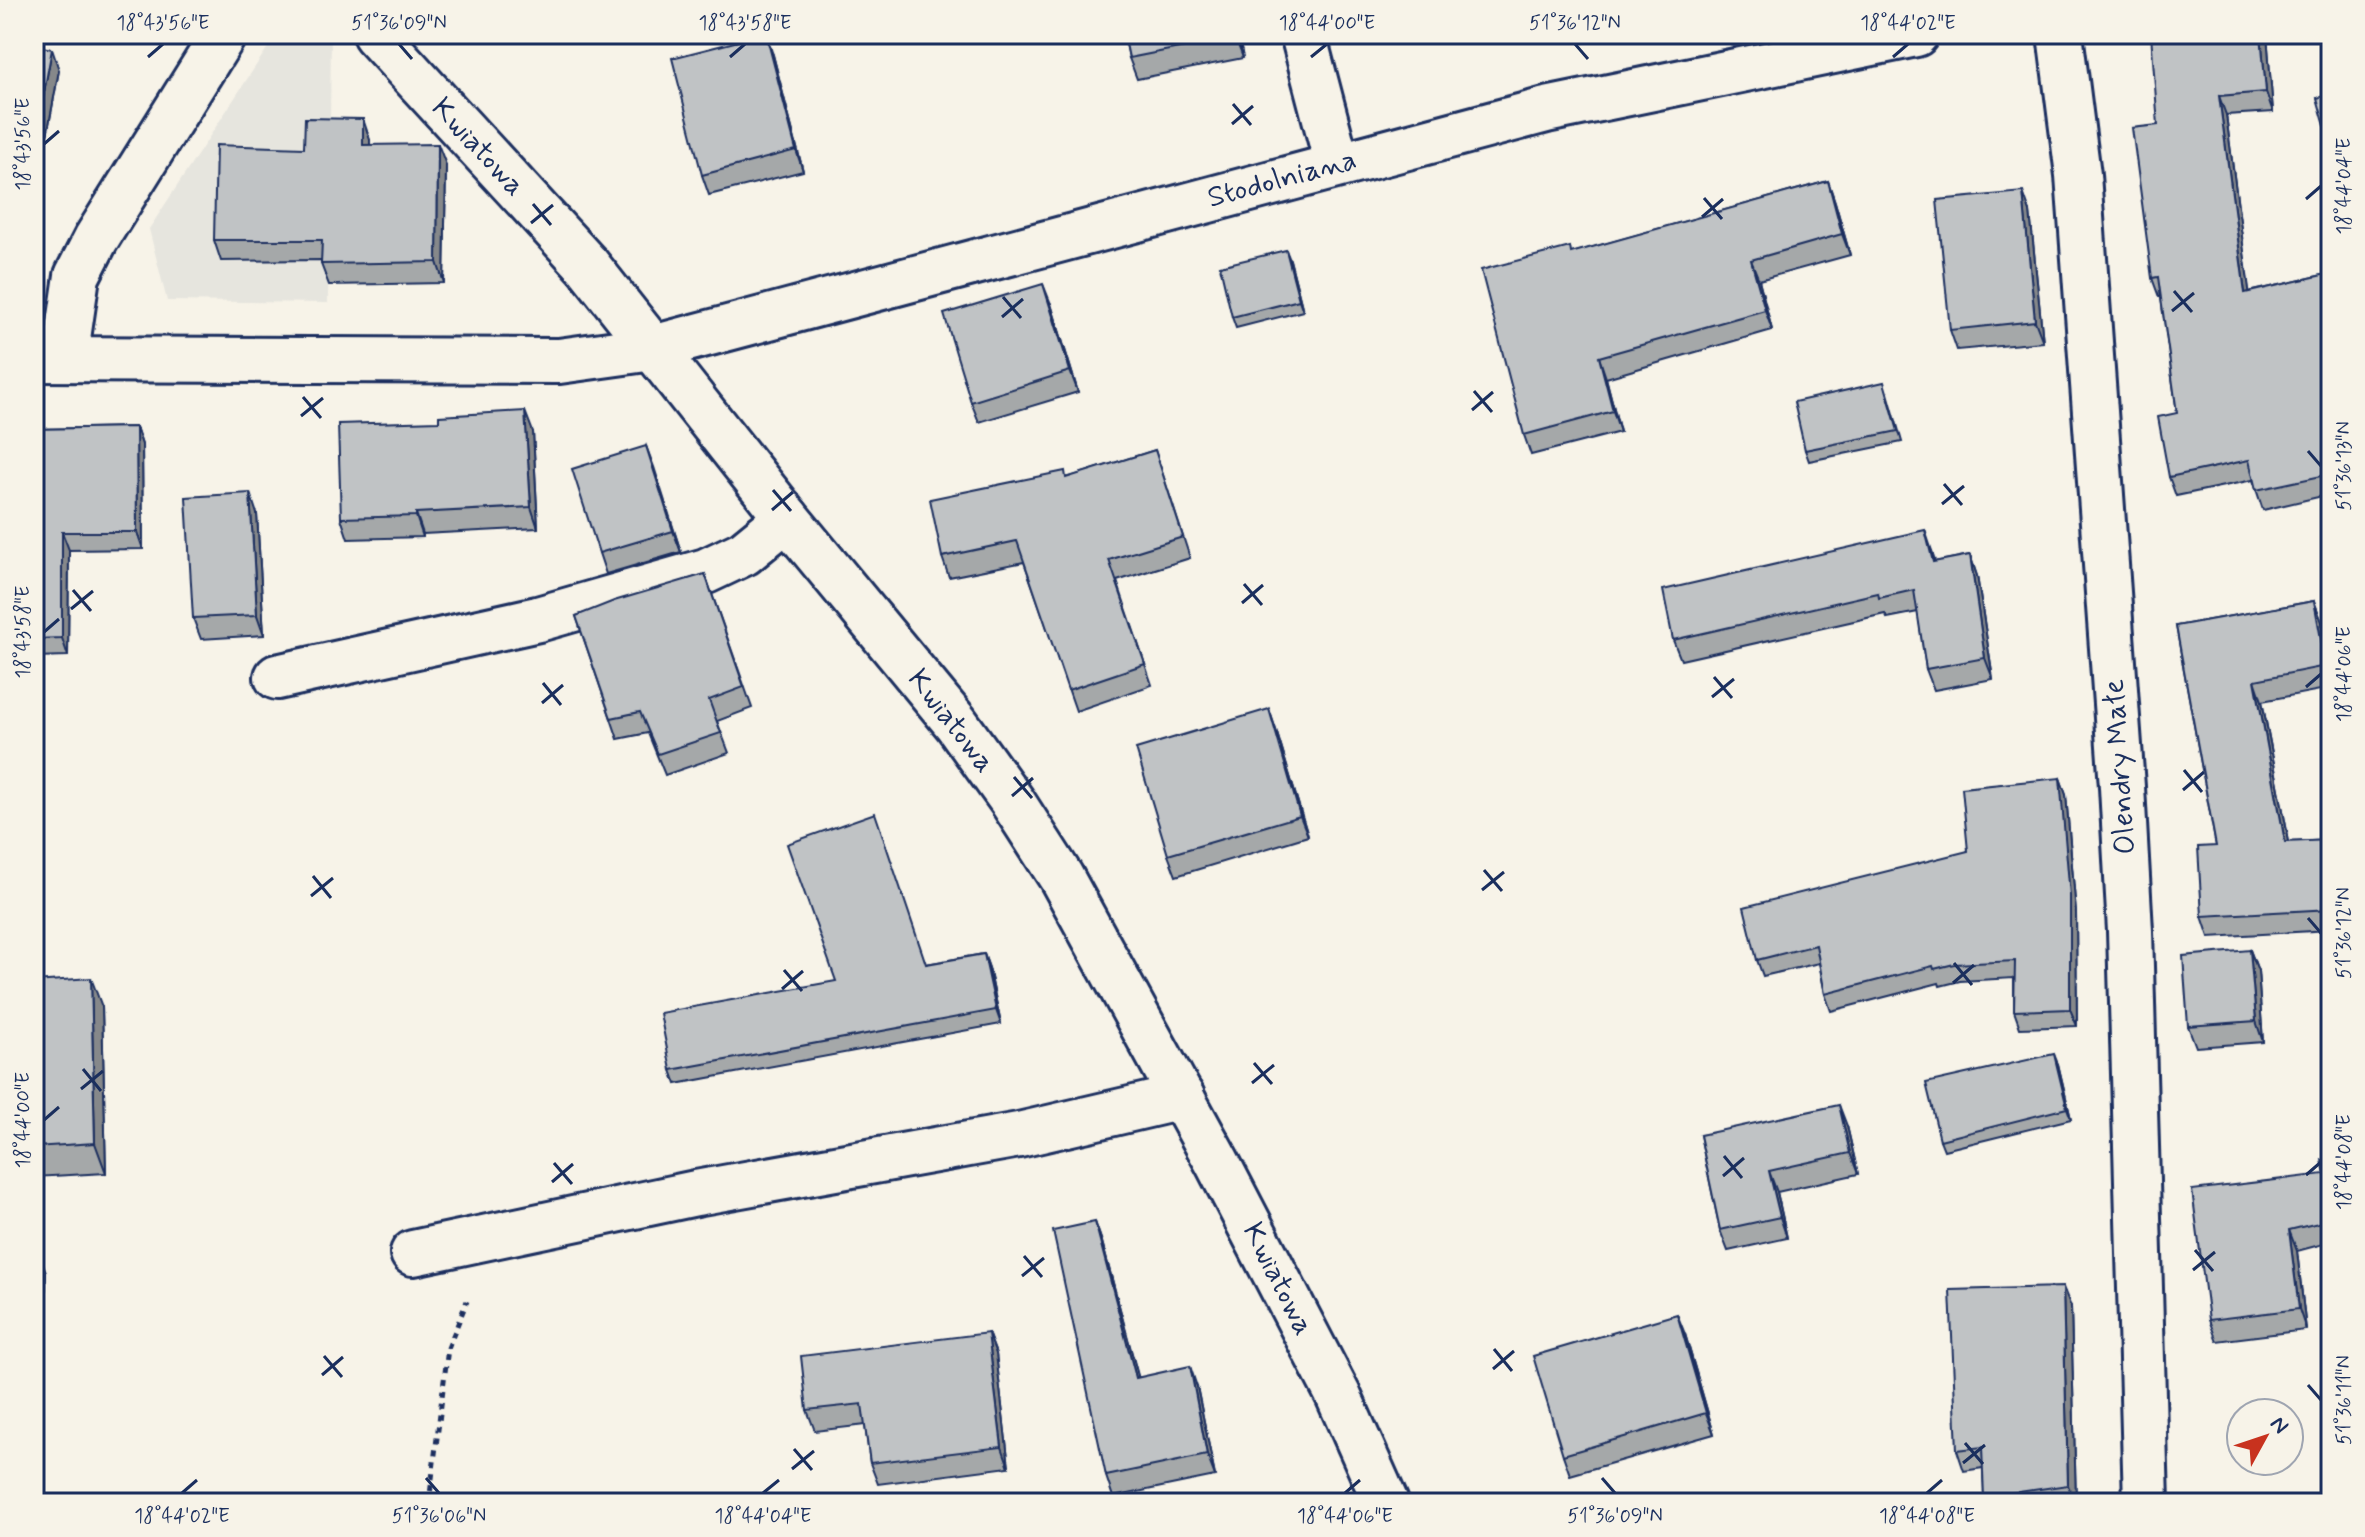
<svg xmlns="http://www.w3.org/2000/svg" width="2365" height="1537" font-family="Mynerve,sans-serif">
<style>
.built{fill:#e6e5de}
.lines{fill:none;stroke-linecap:round;stroke-linejoin:round}
.minor-casing{stroke:#1b2f5e;stroke-width:50}
.path{stroke:#1b2f5e;stroke-width:5;stroke-dasharray:6 6;stroke-linecap:butt}
.minor{stroke:#f7f3e8;stroke-width:44}
.wall{fill:#a5a8a9;stroke:#1b2f5e;stroke-width:2}
.shaded-wall{fill:#86888a;stroke:#1b2f5e;stroke-width:2}
.building{fill:#c0c3c5;stroke:#1b2f5e;stroke-width:2}
.ticks{fill:none;stroke:#1b2f5e;stroke-width:3}
.labels{text-anchor:middle;dominant-baseline:central;stroke-width:6;stroke-linejoin:round;paint-order:stroke}
.street-label{font-size:30px;fill:#1b2f5e;stroke:#f7f3e8}
.neatline{fill:none;stroke:#1b2f5e;stroke-width:3}
.ticks-label{font-size:20px;text-anchor:middle;fill:#1b2f5e}
</style>
<rect width="100%" height="100%" fill="#f7f3e8"/>
<filter id="ink" filterUnits="userSpaceOnUse"><feTurbulence type="fractalNoise" baseFrequency=".0125" numOctaves="2"/><feDisplacementMap in="SourceGraphic" scale="16" xChannelSelector="R" yChannelSelector="G"/><feConvolveMatrix kernelMatrix="1 2 1 2 8 2 1 2 1" color-interpolation-filters="sRGB"/></filter>
<g filter="url(#ink)">
<polygon class="built" points="331,34 328,303 167,301 149,229 276,35"/>
<g class="lines">
<g class="minor-casing">
<g id="minor">
<polyline points="375,34 588,266 787,518 956,723 1012,801 1061,877 1217,1162 1338,1395 1386,1503"/>
<polyline points="1303,34 1337,164"/>
<polyline points="2060,34 2078,175 2122,787 2130,931 2146,1503"/>
<polyline points="34,359 559,361 653,348 1546,110 1916,34"/>
<polyline points="65,359 77,276 96,239 224,34"/>
<polyline points="277,677 538,619 706,571 744,553 787,518"/>
<polyline points="413,1253 696,1193 1019,1135 1182,1097"/>
</g>
</g>
<polyline class="path" points="429,1503 448,1348 467,1301"/>
<use href="#minor" class="minor"/>
</g>
<g class="wall">
<polygon points="1124,34 1238,34 1243,58 1137,79 1129,58"/>
<polygon points="2267,34 2273,112 2226,115 2249,292 2327,274 2331,285 2331,494 2263,510 2253,480 2176,496 2169,477 2177,413 2161,297 2159,297 2152,278 2158,125"/>
<polygon points="34,45 59,70 41,168 34,166"/>
<polygon points="773,55 803,171 709,195 702,175"/>
<polygon points="370,140 370,145 446,165 444,283 329,285 321,264 321,260 221,261 214,240 304,148"/>
<polygon points="1828,181 1835,202 1850,255 1759,280 1772,330 1606,378 1620,432 1531,455 1524,435 1572,253"/>
<polygon points="2030,212 2043,342 1957,350 1950,330"/>
<polygon points="1290,260 1303,311 1236,328 1232,317"/>
<polygon points="1051,304 1078,392 979,422 971,402"/>
<polygon points="1888,393 1902,442 1809,461 1805,450"/>
<polygon points="439,421 533,432 538,528 423,534 423,537 348,539 341,518"/>
<polygon points="136,427 142,445 143,549 69,550 68,656 34,657 34,429"/>
<polygon points="646,446 681,552 606,574 599,553"/>
<polygon points="1155,450 1190,558 1117,581 1152,685 1076,711 1024,562 949,577 942,557 1067,478"/>
<polygon points="257,514 264,635 201,639 193,618"/>
<polygon points="1932,551 1935,562 1970,555 1977,576 1993,679 1934,690 1926,669 1918,612 1887,618 1885,614 1681,660 1673,640"/>
<polygon points="705,574 752,708 717,721 729,753 665,775 648,733 618,739 576,616"/>
<polygon points="2314,601 2322,622 2331,671 2331,688 2262,701 2289,842 2331,840 2331,930 2209,937 2202,916 2216,846 2176,626"/>
<polygon points="1269,709 1276,730 1308,836 1176,876 1168,855"/>
<polygon points="2060,778 2066,795 2076,913 2077,1026 2020,1028 2014,1011 2014,978 1960,981 1940,986 1939,983 1831,1011 1825,994 1819,963 1763,976 1757,960 1968,851"/>
<polygon points="2250,950 2258,971 2263,1042 2196,1047 2188,1026"/>
<polygon points="984,954 989,968 1001,1024 676,1084 671,1070 926,964"/>
<polygon points="34,982 102,1007 106,1173 34,1177"/>
<polygon points="2058,1064 2071,1119 1944,1150 1940,1140"/>
<polygon points="1847,1126 1858,1174 1777,1192 1787,1238 1728,1251 1720,1230 1700,1135"/>
<polygon points="2331,1158 2331,1242 2297,1251 2306,1330 2217,1341 2209,1320 2325,1174"/>
<polygon points="1095,1222 1102,1242 1138,1377 1197,1387 1215,1476 1113,1497 1106,1476"/>
<polygon points="34,1261 46,1272 42,1368 34,1368"/>
<polygon points="2071,1307 2076,1503 1986,1503 1984,1497 1983,1468 1964,1471 1957,1450"/>
<polygon points="988,1333 996,1354 1009,1467 878,1484 870,1463 865,1425 815,1431 807,1410"/>
<polygon points="1685,1334 1714,1434 1570,1475 1563,1455"/>
</g>
<g class="shaded-wall">
<polygon points="766,34 773,55 803,171 796,150"/>
<polygon points="1235,34 1238,34 1243,58 1235,37"/>
<polygon points="2261,34 2267,34 2273,112 2266,92"/>
<polygon points="52,49 59,70 41,168 34,146"/>
<polygon points="2219,96 2226,115 2252,312 2245,293"/>
<polygon points="363,119 370,140 370,166 363,145"/>
<polygon points="438,144 446,165 444,283 437,262"/>
<polygon points="1828,181 1835,202 1850,255 1842,234"/>
<polygon points="2023,192 2030,212 2043,342 2035,321"/>
<polygon points="1286,250 1290,260 1303,311 1299,300"/>
<polygon points="1751,260 1759,280 1772,330 1765,310"/>
<polygon points="1043,284 1051,304 1078,392 1070,371"/>
<polygon points="1599,357 1606,378 1620,432 1613,411"/>
<polygon points="525,411 533,432 538,528 531,507"/>
<polygon points="136,427 142,445 143,549 137,532"/>
<polygon points="646,446 654,467 681,552 673,531"/>
<polygon points="250,493 257,514 264,635 257,615"/>
<polygon points="416,513 423,534 423,537 416,516"/>
<polygon points="1925,530 1932,551 1941,583 1933,562"/>
<polygon points="62,532 69,550 68,656 62,638"/>
<polygon points="1970,555 1977,576 1993,679 1985,658"/>
<polygon points="2314,601 2322,622 2331,671 2331,679 2326,666"/>
<polygon points="2255,680 2262,701 2293,863 2285,842"/>
<polygon points="1269,709 1276,730 1308,836 1300,816"/>
<polygon points="2060,778 2066,795 2076,913 2077,1026 2070,1009"/>
<polygon points="2250,950 2258,971 2263,1042 2256,1021"/>
<polygon points="984,954 989,968 1001,1024 996,1010"/>
<polygon points="91,978 102,1007 106,1173 95,1143"/>
<polygon points="2054,1054 2058,1064 2071,1119 2067,1108"/>
<polygon points="1839,1105 1847,1126 1858,1174 1850,1153"/>
<polygon points="1769,1171 1777,1192 1787,1238 1780,1217"/>
<polygon points="1095,1222 1102,1242 1144,1398 1136,1378"/>
<polygon points="2289,1230 2297,1251 2306,1330 2299,1309"/>
<polygon points="42,1261 46,1272 42,1368 39,1357"/>
<polygon points="2063,1287 2071,1307 2076,1503 2075,1503 2068,1485"/>
<polygon points="1677,1314 1685,1334 1714,1434 1706,1413"/>
<polygon points="988,1333 996,1354 1009,1467 1002,1447"/>
<polygon points="1190,1366 1197,1387 1215,1476 1207,1455"/>
</g>
<g class="building">
<polygon points="766,34 796,150 702,175 672,58"/>
<polygon points="1124,34 1235,34 1235,37 1129,58"/>
<polygon points="2151,34 2261,34 2266,92 2219,96 2245,293 2327,274 2331,292 2331,474 2256,490 2249,460 2169,477 2158,417 2177,413 2158,277 2152,278 2132,128 2158,125"/>
<polygon points="34,45 52,49 34,146"/>
<polygon points="2331,94 2331,147 2317,98"/>
<polygon points="305,118 363,119 363,145 438,144 437,262 321,264 322,240 214,240 216,145 304,148"/>
<polygon points="1828,181 1842,234 1751,260 1765,310 1599,357 1613,411 1524,435 1481,270 1570,247 1571,253"/>
<polygon points="2023,192 2035,321 1950,330 1937,200"/>
<polygon points="1286,250 1299,300 1232,317 1220,266"/>
<polygon points="1043,284 1070,371 971,402 944,314"/>
<polygon points="1884,382 1898,431 1805,450 1794,402"/>
<polygon points="525,411 531,507 416,513 416,516 341,518 338,424 439,421 439,416"/>
<polygon points="136,427 137,532 62,532 62,638 34,639 34,429"/>
<polygon points="646,446 673,531 599,553 572,469"/>
<polygon points="1155,450 1183,537 1109,560 1145,664 1068,690 1017,541 942,557 930,499 1065,471 1066,478"/>
<polygon points="250,493 257,615 193,618 186,497"/>
<polygon points="1925,530 1933,562 1970,555 1985,658 1926,669 1914,590 1879,598 1878,593 1673,640 1663,590"/>
<polygon points="705,574 744,687 709,700 721,733 658,754 640,712 611,718 576,616 614,601"/>
<polygon points="2314,601 2326,666 2255,680 2285,842 2331,840 2331,909 2202,916 2198,847 2216,846 2176,626"/>
<polygon points="1269,709 1300,816 1168,855 1136,749"/>
<polygon points="2060,778 2070,896 2070,1009 2014,1011 2015,961 1954,964 1934,969 1933,966 1825,994 1816,945 1757,960 1744,907 1968,851 1962,788"/>
<polygon points="875,813 926,964 984,954 996,1010 671,1070 660,1013 836,981 787,844"/>
<polygon points="2250,950 2256,1021 2188,1026 2183,956"/>
<polygon points="91,978 95,1143 34,1147 34,982"/>
<polygon points="2054,1054 2067,1108 1940,1140 1926,1083"/>
<polygon points="1839,1105 1850,1153 1769,1171 1780,1217 1720,1230 1700,1135"/>
<polygon points="2331,1158 2331,1220 2289,1230 2299,1309 2209,1320 2192,1190 2325,1174 2322,1160"/>
<polygon points="1095,1222 1136,1378 1190,1366 1207,1455 1106,1476 1053,1231"/>
<polygon points="34,1261 42,1261 39,1357 34,1357"/>
<polygon points="2063,1287 2068,1485 1984,1497 1982,1447 1957,1450 1950,1290"/>
<polygon points="1677,1314 1706,1413 1563,1455 1533,1356"/>
<polygon points="988,1333 1002,1447 870,1463 862,1404 807,1410 801,1356"/>
</g>
</g>
<path class="ticks" d="M399 44 412 59M1575 44 1588 59M148 57 163 44M730 57 745 44M1311 57 1327 44M1893 57 1908 44M1233 104 1251 125M1232 124 1253 106M44 144 59 131M1704 198 1722 219M2306 199 2321 186M533 204 551 225M1702 217 1723 199M531 223 553 205M2174 291 2192 312M1003 297 1021 318M2172 311 2194 293M1002 317 1023 299M1474 391 1492 412M303 397 321 418M1472 410 1493 392M301 416 323 398M2308 451 2321 466M1944 484 1962 505M773 490 791 511M1942 504 1964 486M772 510 793 492M1244 584 1262 605M73 590 91 611M1242 603 1263 585M71 609 93 591M44 632 59 619M1714 677 1732 698M543 683 561 705M2306 687 2321 674M1712 697 1734 679M542 703 563 685M2184 770 2202 792M1014 777 1032 798M2183 790 2204 772M1012 796 1033 778M1484 870 1502 891M313 876 331 898M1482 890 1504 872M311 896 333 878M2308 918 2321 933M1954 963 1972 985M784 970 802 991M1953 983 1974 965M782 989 803 971M1254 1063 1272 1084M83 1069 101 1091M1252 1083 1274 1065M81 1089 103 1071M44 1120 59 1107M1724 1156 1742 1178M554 1163 572 1184M2306 1175 2321 1162M1723 1176 1744 1158M552 1182 573 1164M2195 1250 2213 1271M1024 1256 1042 1277M2193 1270 2215 1252M1022 1276 1044 1258M1494 1349 1512 1371M324 1356 342 1377M1493 1369 1514 1351M322 1375 343 1357M2308 1385 2321 1400M1965 1443 1983 1464M794 1449 812 1470M1963 1463 1985 1445M792 1469 814 1451M426 1478 439 1493M1602 1478 1615 1493M182 1493 197 1480M763 1493 779 1480M1345 1493 1360 1480M1927 1493 1942 1480"/>
<g class="labels">
<g class="street-label">
<text transform="translate(478 147) rotate(47)">Kwiatowa</text>
<text transform="translate(1282 179) rotate(-15)">Stodolniana</text>
<text transform="translate(951 721) rotate(52)">Kwiatowa</text>
<text transform="translate(2120 767) rotate(-94)">Olendry Małe</text>
<text transform="translate(1278 1279) rotate(63)">Kwiatowa</text>
</g>
</g>
<rect width="2365" height="1537" fill="none" stroke="#f7f3e8" stroke-width="88"/>
<g transform="translate(2265 1437) rotate(50)"><circle r="38" fill="#f7f3e8" stroke="#9fa5b1" stroke-width="2"/>
<path d="M0-6L14 30L0 20L-14 30Z" fill="#c8321e"/>
<text y="-12" font-size="22" font-weight="bold" text-anchor="middle" fill="#1b2f5e">N</text>
</g>
<rect x="44" y="44" width="2277" height="1449" class="neatline"/>
<g class="ticks-label">
<text x="163" y="29">18°43'56"E</text>
<text x="399" y="29">51°36'09"N</text>
<text x="745" y="29">18°43'58"E</text>
<text x="1327" y="29">18°44'00"E</text>
<text x="1575" y="29">51°36'12"N</text>
<text x="1908" y="29">18°44'02"E</text>
<text transform="translate(22 144) rotate(-90)" y="7">18°43'56"E</text>
<text transform="translate(2343 186) rotate(-90)" y="7">18°44'04"E</text>
<text transform="translate(2343 466) rotate(-90)" y="7">51°36'13"N</text>
<text transform="translate(22 632) rotate(-90)" y="7">18°43'58"E</text>
<text transform="translate(2343 674) rotate(-90)" y="7">18°44'06"E</text>
<text transform="translate(2343 933) rotate(-90)" y="7">51°36'12"N</text>
<text transform="translate(22 1120) rotate(-90)" y="7">18°44'00"E</text>
<text transform="translate(2343 1162) rotate(-90)" y="7">18°44'08"E</text>
<text transform="translate(2343 1400) rotate(-90)" y="7">51°36'11"N</text>
<text x="182" y="1522">18°44'02"E</text>
<text x="439" y="1522">51°36'06"N</text>
<text x="763" y="1522">18°44'04"E</text>
<text x="1345" y="1522">18°44'06"E</text>
<text x="1615" y="1522">51°36'09"N</text>
<text x="1927" y="1522">18°44'08"E</text>
</g>
</svg>
